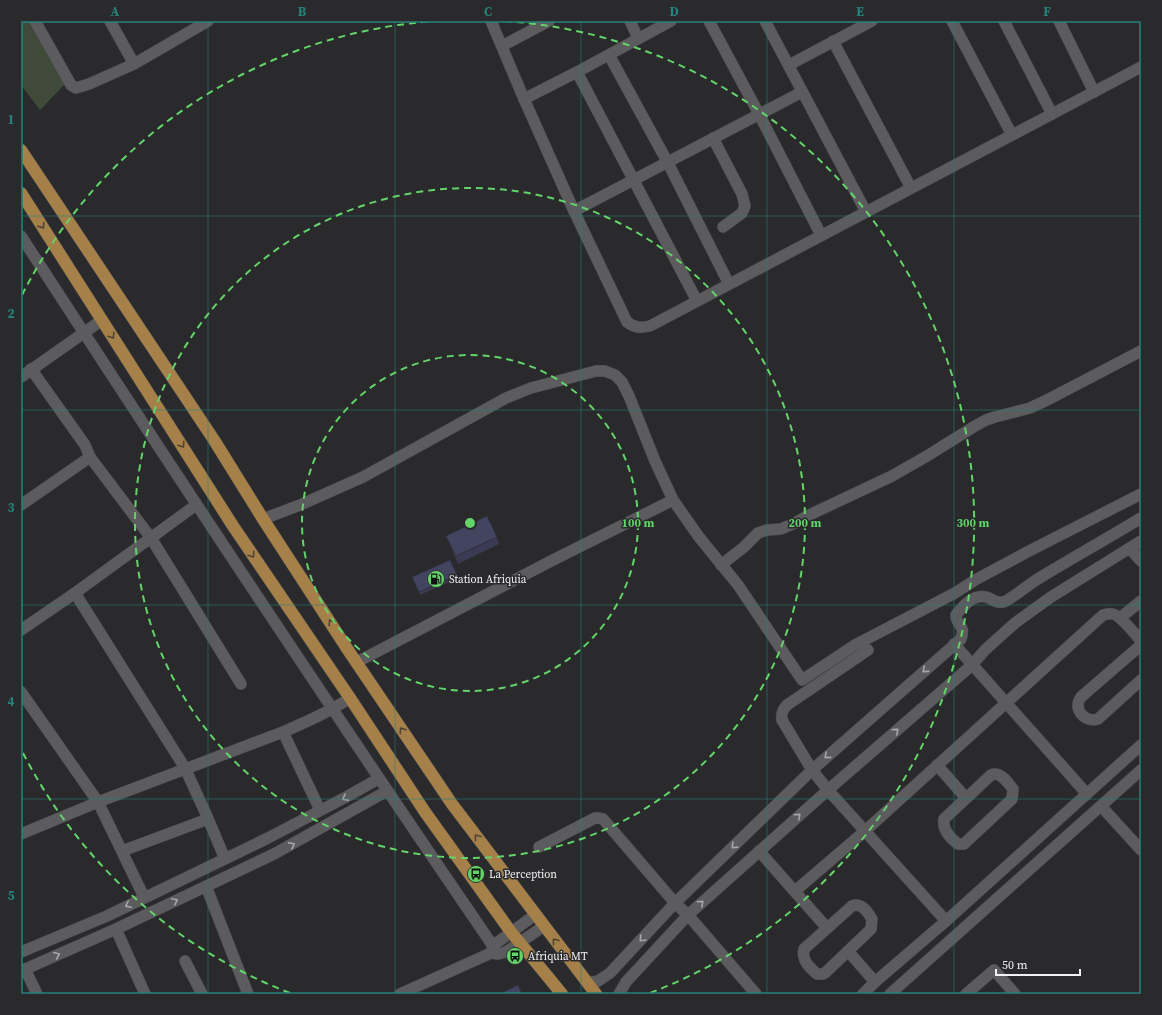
<svg xmlns="http://www.w3.org/2000/svg" width="1162" height="1015" font-family="'Source Serif 4',serif">
<style>
.green{fill:#404a38}
.lines{fill:none;stroke-linecap:round;stroke-linejoin:round}
.minor-casing{stroke:#49484a;stroke-width:12}
.major-casing{stroke:#49484a;stroke-width:13}
.minor{stroke:#5c5b5e;stroke-width:11}
.major{stroke:#a68049;stroke-width:12}
.wall{fill:#3a3b53}
.building{fill:#434560;stroke:#2f3043}
.oneway{stroke:#4f4435}
.oneway2{stroke:#a7a6a8}
.grid{fill:none;stroke:#26827b;stroke-width:1;stroke-opacity:0.55}
.ring{fill:none;stroke:#62d469;stroke-width:2;stroke-dasharray:7 5}
.labels{text-anchor:middle;dominant-baseline:central;stroke-width:3;stroke-linejoin:round;paint-order:stroke}
.poi-label{font-size:11px;fill:#f2f1f3;stroke:#2a2a2c;text-anchor:start}
.centre{fill:#62d469;stroke:#2a2a2c;stroke-width:2}
.ring-label{font-size:12px;text-anchor:middle;font-weight:bold;fill:#62d469;stroke:#2a2a2c;stroke-width:3;stroke-linejoin:round;paint-order:stroke}
.neatline{fill:none;stroke:#26827b;stroke-width:1.5}
.grid-label{font-size:13px;text-anchor:middle;font-weight:bold;fill:#26827b}
</style>
<rect width="100%" height="100%" fill="#2a2a2c"/>
<polygon class="green" points="21,21 31,21 65,84 40,110 21,85"/>
<g class="lines">
<g class="minor-casing">
<g id="minor">
<polyline points="35,21 71,85 76,88 89,84 134,64 208,21"/>
<polyline points="110,21 134,64"/>
<path d="M491 21 524 99 574 211 627 322C635 328 641 328 650 326L1141 67"/>
<polyline points="630,21 638,38"/>
<polyline points="709,21 759,114 821,235"/>
<polyline points="765,21 866,212"/>
<polyline points="952,21 1012,135"/>
<polyline points="1004,21 1052,114"/>
<polyline points="1059,21 1094,92"/>
<polyline points="833,41 911,188"/>
<polyline points="502,46 549,21"/>
<polyline points="609,55 668,163 729,284"/>
<polyline points="789,65 872,21"/>
<polyline points="577,72 697,301"/>
<polyline points="524,99 577,72 671,21"/>
<polyline points="713,138 742,194 745,206 742,213 723,227"/>
<polyline points="574,211 802,92"/>
<path d="M21 236C176 475 333 712 493 946"/>
<polyline points="31,369 85,445 90,457 151,538 241,684"/>
<polyline points="21,377 102,320"/>
<polyline points="21,505 90,457"/>
<polyline points="263,519 300,505 363,477 506,398 531,388 596,371 605,371 615,375 622,382 629,396 655,461 673,500 699,537 738,585 802,680 855,645 955,593 975,580 1031,550 1141,494"/>
<polyline points="1130,549 1141,561"/>
<polyline points="721,565 744,547 758,533 767,530 781,529 795,523 807,516 892,476 927,456 975,426 986,420 995,417 1030,408 1049,399 1141,351"/>
<polyline points="75,593 185,768 206,814 225,859"/>
<polyline points="1120,618 1141,601"/>
<polyline points="21,630 75,593 196,505"/>
<polyline points="954,644 1087,794"/>
<path d="M1141 645 1081 697C1072 709 1085 723 1098 719L1141 680"/>
<path d="M868 650 787 705C782 710 781 714 782 720L812 770 828 790 946 921"/>
<polyline points="357,662 553,560 673,500"/>
<polyline points="21,692 98,802 144,897"/>
<polyline points="283,732 320,810"/>
<polyline points="937,765 966,798"/>
<path d="M994 774C1003 774 1008 783 1013 789L1012 799 966 842 964 844H958C950 838 942 830 944 819L991 775Z"/>
<polyline points="1101,806 1141,850"/>
<path d="M21 834 98 802 283 732C306 722 329 712 350 698"/>
<polyline points="539,847 595,818 598,818 603,819 675,903 688,915 756,994"/>
<polyline points="122,851 208,819"/>
<polyline points="759,851 827,928"/>
<polyline points="206,886 248,994"/>
<path d="M795 891 865 831 1103 615C1106 614 1109 613 1113 614 1121 616 1135 634 1141 641"/>
<path d="M855 905C864 905 868 913 872 919L871 929 825 973 823 974H817C810 968 801 960 804 949L852 906Z"/>
<polyline points="116,929 145,994"/>
<polyline points="848,951 875,982"/>
<polyline points="21,952 107,916 268,838 348,796 378,779"/>
<polyline points="491,952 495,944 535,915"/>
<polyline points="185,961 202,994"/>
<polyline points="25,969 37,994"/>
<polyline points="21,971 116,929 274,854 387,791"/>
<path d="M587 983 598 981 610 973 675 903 812 770 961 639C966 624 956 626 956 615 963 606 973 594 986 597 993 599 998 605 1006 601 1018 594 1029 584 1041 577 1074 557 1108 538 1141 518"/>
<polyline points="400,994 491,953 498,954 506,952 544,926"/>
<polyline points="619,994 626,982 688,915 828,790 972,665 985,650 1015,623 1051,597 1141,541"/>
<polyline points="863,994 875,982 946,921 1141,745"/>
<polyline points="890,994 1141,770"/>
<polyline points="966,994 994,970 1015,994"/>
</g>
</g>
<g class="major-casing">
<g id="major">
<polyline points="21,150 214,440 263,519 348,650 452,804 596,994"/>
<polyline points="21,193 233,526 350,698 425,812 511,932 562,994"/>
</g>
</g>
<use href="#minor" class="minor"/>
<use href="#major" class="major"/>
</g>
<g class="wall">
<polygon points="446,536 497,537 499,544 458,564"/>
<polygon points="450,560 458,578 420,595 412,577"/>
</g>
<g class="building">
<polygon points="487,516 497,537 456,556 446,536"/>
<polygon points="450,560 457,575 419,592 412,577"/>
<polygon points="518,985 522,994 499,994"/>
</g>
<defs><path id="oneway-chevron" d="M-2-3.5L2.5 0L-2 3.5" fill="none" stroke-width="1.6" stroke-linecap="round" stroke-linejoin="round"/></defs>
<g class="oneway">
<use href="#oneway-chevron" transform="translate(42 226) rotate(58)"/>
<use href="#oneway-chevron" transform="translate(112 336) rotate(57)"/>
<use href="#oneway-chevron" transform="translate(182 445) rotate(57)"/>
<use href="#oneway-chevron" transform="translate(252 555) rotate(56)"/>
<use href="#oneway-chevron" transform="translate(331 622) rotate(-123)"/>
<use href="#oneway-chevron" transform="translate(402 730) rotate(-124)"/>
<use href="#oneway-chevron" transform="translate(477 837) rotate(-127)"/>
<use href="#oneway-chevron" transform="translate(555 941) rotate(-127)"/>
</g>
<g class="oneway2">
<use href="#oneway-chevron" transform="translate(925 670) rotate(139)"/>
<use href="#oneway-chevron" transform="translate(896 731) rotate(-41)"/>
<use href="#oneway-chevron" transform="translate(827 756) rotate(139)"/>
<use href="#oneway-chevron" transform="translate(345 798) rotate(152)"/>
<use href="#oneway-chevron" transform="translate(798 816) rotate(-42)"/>
<use href="#oneway-chevron" transform="translate(292 845) rotate(-28)"/>
<use href="#oneway-chevron" transform="translate(734 846) rotate(136)"/>
<use href="#oneway-chevron" transform="translate(175 901) rotate(-26)"/>
<use href="#oneway-chevron" transform="translate(701 903) rotate(-42)"/>
<use href="#oneway-chevron" transform="translate(128 905) rotate(154)"/>
<use href="#oneway-chevron" transform="translate(642 939) rotate(133)"/>
<use href="#oneway-chevron" transform="translate(57 955) rotate(-23)"/>
</g>
<path class="grid" d="M208 21V994M395 21V994M581 21V994M767 21V994M954 21V994M21 216H1141M21 410H1141M21 605H1141M21 799H1141"/>
<g class="ring">
<circle cx="470" cy="523" r="168"/>
<circle cx="470" cy="523" r="335"/>
<path d="M290 993A503 503 0 0 1 22 751M22 295A503 503 0 0 1 435 21M505 21A503 503 0 0 1 650 993"/>
</g>
<defs>
<g id="fuel-disc" transform="scale(0.9)"><circle r="9.5" fill="#62d469" stroke="#2a2a2c"/><path d="M-5.5-6h7V0h2V4h1.3V-2.5L3-4.5l.8-.8L6-3V5H2.5V1h-1V6h-7ZM-4.2-4.7v3.2H.2V-4.7Z" fill="#111"/></g>
<g id="bus-disc" transform="scale(0.9)"><circle r="9.5" fill="#62d469" stroke="#2a2a2c"/><path d="M-5-6H5V4H4V6H2V4H-2V6H-4V4H-5ZM-3.5-4V0h7V-4ZM-3.5 1.2v1.5H-2V1.2ZM2 1.2v1.5H3.5V1.2Z" fill="#111"/></g>
</defs>
<g fill-rule="evenodd">
<use href="#fuel-disc" x="436" y="579"/>
<use href="#bus-disc" x="476" y="874"/>
<use href="#bus-disc" x="515" y="956"/>
</g>
<g class="labels">
<g class="poi-label">
<text x="449" y="579">Station Afriquia</text>
<text x="489" y="874">La Perception</text>
<text x="528" y="956">Afriquia MT</text>
</g>
</g>
<circle cx="470" cy="523" r="6" class="centre"/>
<g class="ring-label">
<text x="638" y="527">100 m</text>
<text x="805" y="527">200 m</text>
<text x="973" y="527">300 m</text>
</g>
<rect width="1162" height="1015" fill="none" stroke="#2a2a2c" stroke-width="44"/>
<path d="M996 969v6h84v-6" fill="none" stroke="#f2f1f3" stroke-width="2"/>
<text x="1002" y="969" font-size="12" fill="#f2f1f3" stroke="#2a2a2c" stroke-width="3" paint-order="stroke">50 m</text>
<rect x="22" y="22" width="1118" height="971" class="neatline"/>
<g class="grid-label">
<text x="115" y="16">A</text>
<text x="302" y="16">B</text>
<text x="488" y="16">C</text>
<text x="674" y="16">D</text>
<text x="860" y="16">E</text>
<text x="1047" y="16">F</text>
<text x="11" y="124">1</text>
<text x="11" y="318">2</text>
<text x="11" y="512">3</text>
<text x="11" y="706">4</text>
<text x="11" y="900">5</text>
</g>
</svg>
